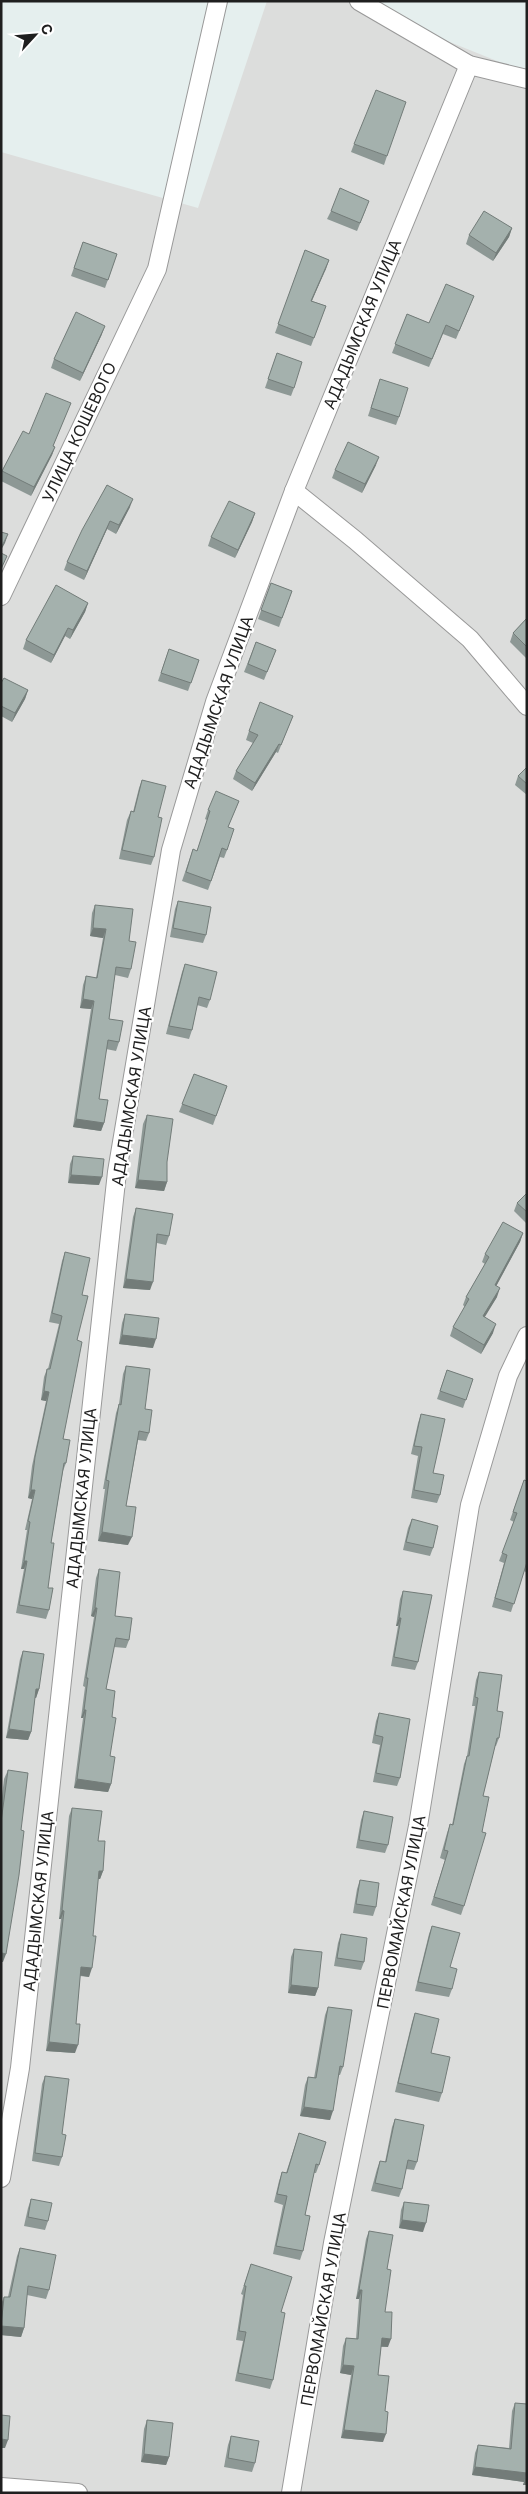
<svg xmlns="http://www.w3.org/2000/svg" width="528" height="2494" font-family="Inter,sans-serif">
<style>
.residential{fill:#dcdddc}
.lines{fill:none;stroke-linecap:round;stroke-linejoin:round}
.minor-casing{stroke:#999;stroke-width:20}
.minor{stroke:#fff;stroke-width:18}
.wall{fill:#8d9895}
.shaded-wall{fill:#737c79}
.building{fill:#a4b1ad;stroke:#737c79}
.labels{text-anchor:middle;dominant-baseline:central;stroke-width:4.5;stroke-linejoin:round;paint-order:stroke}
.street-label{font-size:16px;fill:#1f1f1f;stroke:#fff}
</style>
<rect width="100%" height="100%" fill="#e5efee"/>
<polygon class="residential" points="267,1 348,1 527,73 527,2493 1,2493 1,152 198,208"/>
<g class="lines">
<g class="minor-casing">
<g id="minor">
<polyline points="359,1 469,65 527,79"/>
<polyline points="294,491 355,540 470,639 527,706"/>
<polyline points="1,596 157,269 218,1"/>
<polyline points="1,2178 20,2068 117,1172 171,850 215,702 294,491 469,65"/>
<polyline points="1,2487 78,2493"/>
<polyline points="291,2493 333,2243 418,1826 470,1505 508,1376 527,1336"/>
</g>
</g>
<use href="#minor" class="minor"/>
</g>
<g class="wall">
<polygon points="354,144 387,156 384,165 351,152"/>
<polygon points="366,209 357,231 327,219 331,211"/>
<polygon points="512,228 509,237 493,261 466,244 469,235"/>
<polygon points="83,242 117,254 105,288 71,276"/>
<polygon points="305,250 329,260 312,301 326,306 311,346 275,333"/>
<polygon points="474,296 456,339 443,334 429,367 392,353 407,314 429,323"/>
<polygon points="102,334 80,381 51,368 54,359"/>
<polygon points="277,353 294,388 291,396 265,388"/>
<polygon points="380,379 399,417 396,425 368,416"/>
<polygon points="67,412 53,446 55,447 52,455 31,496 1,481 1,474 2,471 29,434"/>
<polygon points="376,465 362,493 332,478 335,470"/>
<polygon points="107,485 130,507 116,534 107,529 84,580 64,570 67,562"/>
<polygon points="255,513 252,522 235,558 208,546 211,537"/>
<polygon points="271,583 292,591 279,627 258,619"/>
<polygon points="88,603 85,612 70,639 65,636 51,663 23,649 26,640"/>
<polygon points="527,618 527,659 510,642 513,633"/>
<polygon points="256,642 276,650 264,680 244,672"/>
<polygon points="169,649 199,660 188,691 158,681"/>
<polygon points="1,683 28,690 25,699 12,722 1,716"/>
<polygon points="293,716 278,753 276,752 252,791 233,779 236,771 253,743 246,740 249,731"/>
<polygon points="527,767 527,795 515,785 518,776"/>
<polygon points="142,780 158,817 154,857 151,865 119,859 127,820 131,811 133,812 139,788"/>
<polygon points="239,801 228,827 227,850 224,858 220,857 208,890 182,881 193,849 197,851 207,820 205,819 208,810"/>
<polygon points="178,901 206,935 203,943 170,937 175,909"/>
<polygon points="95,905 129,941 131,969 128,978 115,975 109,1019 119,1042 116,1051 106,1049 99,1099 104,1123 101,1131 73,1127 91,1009 80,1008 83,985 86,976 96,978 103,938 90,936 92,913"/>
<polygon points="185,964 210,1000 207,1008 197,1005 192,1030 189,1039 166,1034 182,972"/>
<polygon points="194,1074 227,1086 213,1125 179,1112"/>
<polygon points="147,1115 167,1162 167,1182 164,1191 135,1188 143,1124"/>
<polygon points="73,1156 99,1185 68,1183 70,1164"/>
<polygon points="527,1193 527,1224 514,1211 517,1203"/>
<polygon points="136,1208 169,1236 166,1245 157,1243 150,1290 123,1288 133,1217"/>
<polygon points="523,1233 520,1242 496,1286 497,1297 484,1317 493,1333 481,1354 450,1336 453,1327 465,1307 463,1305 466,1297 485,1264 482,1262 485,1254"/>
<polygon points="65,1252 82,1295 77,1340 63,1439 66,1463 63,1471 51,1543 48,1588 49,1610 46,1619 16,1613 24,1569 21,1569 27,1530 25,1530 32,1499 28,1498 32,1466 46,1401 41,1400 44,1377 47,1369 48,1369 59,1324 49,1322 62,1261"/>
<polygon points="125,1314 153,1348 119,1344 122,1323"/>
<polygon points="126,1366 145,1409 149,1433 146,1441 138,1440 126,1506 128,1545 98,1541 105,1489 103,1489 116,1413 119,1404 123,1374"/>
<polygon points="447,1370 473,1379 463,1408 437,1399"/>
<polygon points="421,1414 433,1473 440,1495 437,1503 411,1498 418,1456 411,1454 418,1423"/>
<polygon points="524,1480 527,1481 527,1570 526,1572 524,1571 511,1612 492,1607 504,1563 499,1561 514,1522 510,1520"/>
<polygon points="412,1519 433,1548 430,1556 403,1550 408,1528"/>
<polygon points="99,1569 115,1616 129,1640 126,1648 114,1647 106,1689 112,1717 110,1756 111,1784 108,1792 74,1788 83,1718 81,1718 85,1687 83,1686 94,1617 91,1616 96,1578"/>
<polygon points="403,1591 418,1662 415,1670 391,1666 398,1626 396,1626 400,1599"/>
<polygon points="23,1651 39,1689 36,1698 35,1697 31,1732 28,1740 6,1738 20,1659"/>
<polygon points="479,1672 497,1711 499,1738 496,1746 495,1746 483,1796 464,1906 461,1915 431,1905 445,1860 440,1858 447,1833 450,1824 452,1825 464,1764 467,1756 475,1706 472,1706 476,1680"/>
<polygon points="379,1713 400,1778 397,1786 373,1782 380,1745 372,1743 376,1721"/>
<polygon points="8,1770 3,1962 1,1962 1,1805 4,1779"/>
<polygon points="72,1808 98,1841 103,1871 100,1879 98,1879 89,1977 80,1976 76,2024 75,2053 46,2051 61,1919 59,1919 69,1816"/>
<polygon points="364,1811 388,1845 385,1853 356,1848 361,1820"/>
<polygon points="360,1880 376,1907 373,1916 353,1913 357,1889"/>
<polygon points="432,1926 450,1967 452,1989 449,1997 415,1991 429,1934"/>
<polygon points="341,1934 364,1962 361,1970 334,1966 338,1943"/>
<polygon points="294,1949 318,1988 315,1996 288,1993 291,1957"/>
<polygon points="328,2007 343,2067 340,2075 338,2075 330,2120 300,2116 305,2085 308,2077 314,2078 325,2015"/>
<polygon points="415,2013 431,2053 442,2093 439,2102 395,2092 412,2022"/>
<polygon points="45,2076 62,2134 62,2157 59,2166 32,2161 42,2084"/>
<polygon points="395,2119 417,2162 414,2170 406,2169 402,2189 399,2197 371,2191 377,2169 380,2161 385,2162 392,2127"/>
<polygon points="299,2133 319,2165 316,2173 314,2173 305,2215 303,2251 300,2260 273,2254 283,2205 274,2202 279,2181 282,2172 286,2173"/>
<polygon points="31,2199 48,2221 45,2230 24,2226 28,2208"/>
<polygon points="404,2202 423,2232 399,2228 401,2210"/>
<polygon points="369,2231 387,2269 385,2312 388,2347 381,2347 378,2375 385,2411 383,2442 341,2438 351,2375 340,2373 343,2346 346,2338 356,2339 359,2299 356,2299 366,2239"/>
<polygon points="20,2248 49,2290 46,2299 27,2295 24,2328 21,2337 1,2335 1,2304 4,2297 8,2297 17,2256"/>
<polygon points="251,2264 281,2312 273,2380 270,2389 235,2381 243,2341 236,2340 243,2295 241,2294"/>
<polygon points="515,2403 527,2404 527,2485 523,2485 524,2482 472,2475 475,2453 478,2445 509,2448 512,2411"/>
<polygon points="147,2420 169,2457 166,2465 141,2462 144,2429"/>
<polygon points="231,2436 255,2463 252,2472 224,2467 228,2445"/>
</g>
<g class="shaded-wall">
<polygon points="512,228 509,237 493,261 496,253"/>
<polygon points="329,260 326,269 308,309 311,301"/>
<polygon points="105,326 102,334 80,381 83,373"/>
<polygon points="55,447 52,455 31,496 34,487"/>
<polygon points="379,457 376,465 362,493 365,484"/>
<polygon points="133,499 130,507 116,534 119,525"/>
<polygon points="255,513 252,522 235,558 238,550"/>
<polygon points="110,521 107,529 84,580 87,571"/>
<polygon points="8,534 5,543 1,550 1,548"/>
<polygon points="88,603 85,612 70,639 73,630"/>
<polygon points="68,628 65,636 51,663 54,655"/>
<polygon points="28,690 25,699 12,722 15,713"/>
<polygon points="279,744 276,752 252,791 255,783"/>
<polygon points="93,928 106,929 103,938 90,936"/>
<polygon points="83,999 94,1001 91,1009 80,1008"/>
<polygon points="76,1119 104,1123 101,1131 73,1127"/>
<polygon points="71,1175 102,1177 99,1185 68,1183"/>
<polygon points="138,1180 167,1182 164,1191 135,1188"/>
<polygon points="523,1233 520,1242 492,1294 495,1285"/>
<polygon points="126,1279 153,1282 150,1290 123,1288"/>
<polygon points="500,1288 497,1297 480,1325 483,1316"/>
<polygon points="496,1324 493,1333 481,1354 484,1345"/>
<polygon points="122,1335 156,1339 153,1348 119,1344"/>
<polygon points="44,1391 49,1392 46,1401 41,1400"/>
<polygon points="31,1490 35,1490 32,1499 28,1498"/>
<polygon points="102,1532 132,1537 128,1545 98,1541"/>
<polygon points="24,1561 27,1561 24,1569 21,1569"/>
<polygon points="95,1608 97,1608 94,1617 91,1616"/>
<polygon points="399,1618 401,1618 398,1626 396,1626"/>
<polygon points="36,1689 39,1689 36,1698 33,1697"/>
<polygon points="84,1710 86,1710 83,1718 81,1718"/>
<polygon points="9,1729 31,1732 28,1740 6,1738"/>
<polygon points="77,1779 111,1784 108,1792 74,1788"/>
<polygon points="99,1871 103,1871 100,1879 96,1879"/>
<polygon points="62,1910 64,1911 61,1919 59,1919"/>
<polygon points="2,1953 6,1954 3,1962 1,1962 1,1956"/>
<polygon points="81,1967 92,1968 89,1977 78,1975"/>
<polygon points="291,1985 318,1988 315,1996 288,1993"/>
<polygon points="49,2042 78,2045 75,2053 46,2051"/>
<polygon points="304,2107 333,2111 330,2120 300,2116"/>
<polygon points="402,2220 426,2223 423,2232 399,2228"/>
<polygon points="359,2290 362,2290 359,2299 356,2299"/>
<polygon points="1,2326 24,2328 21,2337 1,2335"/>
<polygon points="382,2338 391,2339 388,2347 379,2346"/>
<polygon points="343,2365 354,2366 351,2375 340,2373"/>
<polygon points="344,2430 386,2434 383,2442 341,2438"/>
<polygon points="1,2439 8,2440 5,2448 1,2448"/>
<polygon points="144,2454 169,2457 166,2465 141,2462"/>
<polygon points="475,2467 527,2473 524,2482 472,2475"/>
<polygon points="526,2476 527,2485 523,2485"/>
</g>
<g class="building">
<polygon points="376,90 406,102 387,156 354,144"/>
<polygon points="340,188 369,201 360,223 331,211"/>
<polygon points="484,211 512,228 496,253 469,235"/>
<polygon points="83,242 117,254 108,280 74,268"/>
<polygon points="305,250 329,260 311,301 326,306 314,338 278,324"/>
<polygon points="446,284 474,296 459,331 446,325 432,359 395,344 407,314 429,323"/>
<polygon points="76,312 105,326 83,373 54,359"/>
<polygon points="277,353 302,362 294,388 268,379"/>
<polygon points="380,379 408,388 399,417 371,408"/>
<polygon points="46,393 71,403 53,446 55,447 34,487 2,471 23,431 29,434"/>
<polygon points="348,442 379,457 365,484 335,470"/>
<polygon points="107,485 133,499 119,525 110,521 87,571 67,562 82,530"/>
<polygon points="229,501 255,513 238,550 211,537"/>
<polygon points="1,532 8,534 1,548"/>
<polygon points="1,553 7,556 1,569"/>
<polygon points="271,583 292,591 282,618 261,610"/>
<polygon points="56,585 88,603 73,630 68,628 54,655 26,640"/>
<polygon points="527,618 527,647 513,633"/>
<polygon points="256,642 276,650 267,672 248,664"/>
<polygon points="169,649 199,660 191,683 161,673"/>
<polygon points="4,678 28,690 15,713 1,706 1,683"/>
<polygon points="260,702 293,716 281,745 279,744 255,783 236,771 258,735 249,731"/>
<polygon points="527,767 527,784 518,776"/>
<polygon points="142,780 166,786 158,817 162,818 154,857 122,850 131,811 134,812"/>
<polygon points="216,791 239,801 228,827 234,829 227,850 222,848 211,881 186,872 193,849 197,851 210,811 208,810"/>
<polygon points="178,901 211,907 206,935 173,928"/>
<polygon points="95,905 133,909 129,941 136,942 131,969 116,967 109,1019 123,1021 119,1042 108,1040 99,1099 108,1100 104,1123 76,1119 94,1001 83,999 86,976 97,978 106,929 93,928"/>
<polygon points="185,964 217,972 210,1000 199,997 192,1030 169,1026"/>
<polygon points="194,1074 227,1086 216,1116 182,1104"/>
<polygon points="147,1115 173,1119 167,1162 167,1182 138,1180"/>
<polygon points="73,1156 104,1159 102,1177 71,1175"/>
<polygon points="527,1193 527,1212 517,1203"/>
<polygon points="136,1208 173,1214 169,1236 157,1234 153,1282 126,1279"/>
<polygon points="503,1222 523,1233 495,1285 500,1288 483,1316 496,1324 484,1345 453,1327 469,1299 466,1297 489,1257 485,1254"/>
<polygon points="65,1252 90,1258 82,1295 88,1296 77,1340 82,1342 63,1439 70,1440 66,1463 64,1463 51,1543 54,1543 48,1588 53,1588 49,1610 19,1605 27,1561 24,1561 30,1522 28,1521 35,1490 31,1490 35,1457 49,1392 44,1391 47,1369 50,1369 62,1316 52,1313"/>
<polygon points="125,1314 159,1318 156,1339 122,1335"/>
<polygon points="126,1366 150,1369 145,1409 152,1410 149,1433 139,1431 126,1506 136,1507 132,1537 102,1532 109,1481 106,1480 119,1404 121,1405"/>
<polygon points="447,1370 473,1379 466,1400 440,1391"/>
<polygon points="421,1414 445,1419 433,1473 444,1475 440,1495 414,1490 422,1447 414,1446"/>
<polygon points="524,1480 527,1481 527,1562 514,1604 495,1598 507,1555 502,1553 517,1513 513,1512"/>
<polygon points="412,1519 438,1526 433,1548 406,1542"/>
<polygon points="99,1569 120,1572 115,1616 132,1618 129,1640 116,1638 106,1689 115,1691 112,1717 116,1718 110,1756 115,1757 111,1784 77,1779 86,1710 84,1710 88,1678 86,1678 97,1608 95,1608"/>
<polygon points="403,1591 432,1595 418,1662 394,1657 401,1618 399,1618"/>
<polygon points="23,1651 44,1654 39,1689 36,1689 31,1732 9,1729"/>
<polygon points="479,1672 502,1675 497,1711 503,1712 499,1738 497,1738 483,1796 489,1797 482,1832 486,1833 464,1906 434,1897 448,1851 444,1850 450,1824 453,1825 467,1756 469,1756 478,1698 475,1697"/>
<polygon points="379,1713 410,1719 400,1778 376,1773 383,1737 375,1735"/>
<polygon points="8,1770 28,1773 21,1830 24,1831 19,1875 6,1954 2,1953 1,1959 1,1822"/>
<polygon points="72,1808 102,1811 98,1841 105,1841 103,1871 99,1871 93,1936 96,1936 92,1968 81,1967 76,2024 80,2024 78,2045 49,2042 64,1911 62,1910"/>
<polygon points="364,1811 393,1817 388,1845 359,1840"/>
<polygon points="360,1880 379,1883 376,1907 356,1904"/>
<polygon points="432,1926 460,1933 450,1967 457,1969 452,1989 418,1982"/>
<polygon points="341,1934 367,1938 364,1962 337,1958"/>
<polygon points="294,1949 322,1952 318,1988 291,1985"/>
<polygon points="328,2007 352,2010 343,2067 340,2066 333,2111 304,2107 308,2077 316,2078"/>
<polygon points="415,2013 439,2019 431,2053 450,2057 442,2093 398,2083"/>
<polygon points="45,2076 69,2079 62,2134 66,2135 62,2157 35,2153"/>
<polygon points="395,2119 424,2125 417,2162 408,2160 402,2189 375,2183 380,2161 386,2162"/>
<polygon points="299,2133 326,2142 319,2165 316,2164 305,2215 310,2216 303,2251 276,2246 287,2196 277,2194 282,2172 287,2173"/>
<polygon points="31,2199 52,2203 48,2221 28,2217"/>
<polygon points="404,2202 429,2205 426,2223 402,2220"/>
<polygon points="369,2231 393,2235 387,2269 391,2270 385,2312 392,2312 391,2339 382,2338 378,2375 389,2376 385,2411 388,2412 386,2434 344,2430 354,2366 343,2365 346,2338 358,2339 362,2290 359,2290"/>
<polygon points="20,2248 56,2255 49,2290 28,2286 24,2328 1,2326 4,2297 10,2297"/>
<polygon points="251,2264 292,2277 281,2312 285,2313 273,2380 238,2373 246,2332 239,2331 246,2286 244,2286"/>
<polygon points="515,2403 527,2404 527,2473 475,2467 478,2445 511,2449"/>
<polygon points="1,2415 10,2416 8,2440 1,2439"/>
<polygon points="147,2420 173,2423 169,2457 144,2454"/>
<polygon points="231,2436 259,2441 255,2463 228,2458"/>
</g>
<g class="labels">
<g class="street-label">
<text transform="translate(362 324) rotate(-68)">АДАДЫМСКАЯ УЛИЦА</text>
<text transform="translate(79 432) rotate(-65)">УЛИЦА КОШЕВОГО</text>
<text transform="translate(218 702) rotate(-71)">АДАДЫМСКАЯ УЛИЦА</text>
<text transform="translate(131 1096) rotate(-81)">АДАДЫМСКАЯ УЛИЦА</text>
<text transform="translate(81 1498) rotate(-84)">АДАДЫМСКАЯ УЛИЦА</text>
<text transform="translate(38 1901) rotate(-84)">АДАДЫМСКАЯ УЛИЦА</text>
<text transform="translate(401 1912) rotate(-79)">ПЕРВОМАЙСКАЯ УЛИЦА</text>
<text transform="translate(323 2309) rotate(-80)">ПЕРВОМАЙСКАЯ УЛИЦА</text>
</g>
</g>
<rect width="528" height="2494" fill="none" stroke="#1f1f1f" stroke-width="5"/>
<g transform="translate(35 35) rotate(64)" stroke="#ffffff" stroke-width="4" paint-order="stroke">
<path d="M0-4L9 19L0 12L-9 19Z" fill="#1f1f1f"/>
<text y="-8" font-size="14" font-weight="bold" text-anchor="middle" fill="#1f1f1f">С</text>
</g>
</svg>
